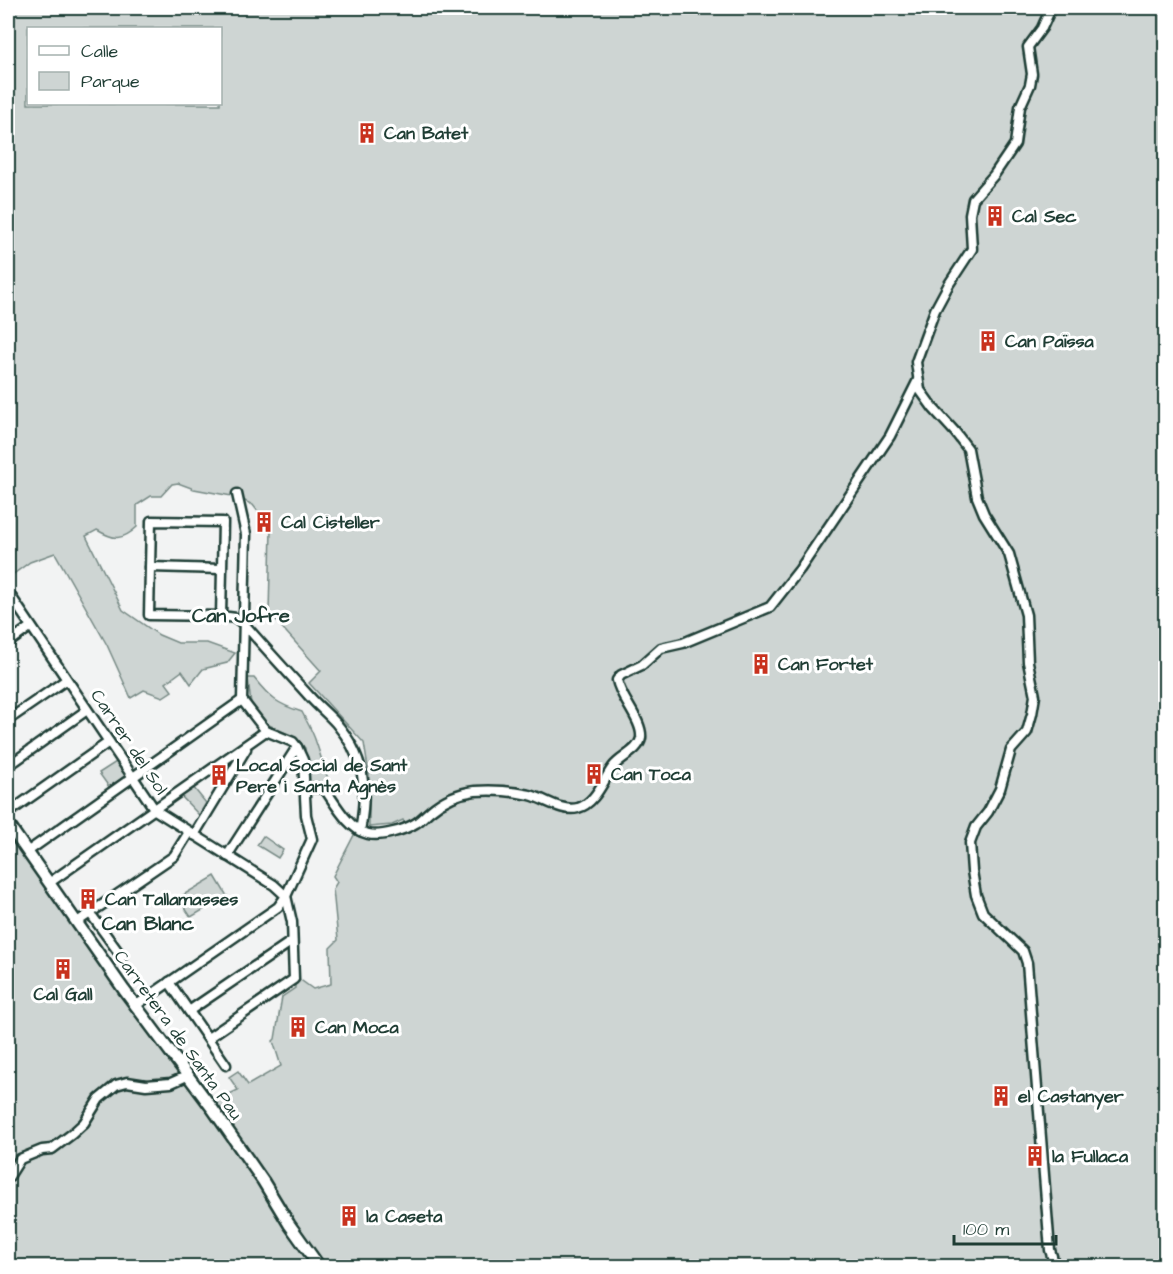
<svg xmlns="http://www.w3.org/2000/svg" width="1173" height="1274" font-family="'Architects Daughter',sans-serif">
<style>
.green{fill:#ced5d3;stroke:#768984;stroke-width:1.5;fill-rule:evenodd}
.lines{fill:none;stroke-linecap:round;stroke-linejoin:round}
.minor-casing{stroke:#1f3d34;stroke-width:13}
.secondary-casing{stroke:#1f3d34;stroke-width:15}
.minor{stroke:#fff;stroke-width:8}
.secondary{stroke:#fff;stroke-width:10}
.labels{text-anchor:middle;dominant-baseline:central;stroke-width:6;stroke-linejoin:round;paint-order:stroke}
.poi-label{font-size:18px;font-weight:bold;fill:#1f3d34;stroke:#fff;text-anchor:start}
.street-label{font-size:18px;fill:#1f3d34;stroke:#fff}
.neighbourhood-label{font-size:20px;font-weight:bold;fill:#1f3d34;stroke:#fff}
</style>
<rect width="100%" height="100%" fill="#f2f3f3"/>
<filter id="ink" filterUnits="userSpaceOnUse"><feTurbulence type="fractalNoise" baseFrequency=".0167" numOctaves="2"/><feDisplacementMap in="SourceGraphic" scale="12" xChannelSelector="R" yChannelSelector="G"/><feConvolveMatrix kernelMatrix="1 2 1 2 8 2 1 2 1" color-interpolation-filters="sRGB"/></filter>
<g filter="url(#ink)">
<g class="green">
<path d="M8 8H1165V1266H8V824L206 1105 238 1090 229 1077 238 1071 248 1085 281 1066 273 1041 275 1039 282 997 295 988V982L299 979 313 989 331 984 330 948 338 940 333 889 337 882 333 876 356 831 324 793 316 792 311 794 309 801 305 748 296 738 265 723 251 704 248 678H254C270 698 277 704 302 712 307 722 313 732 316 742 326 770 336 823 369 832 380 835 396 828 406 825L403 820 392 825 369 827V774L364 743 309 683 321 671 269 613 271 529 253 505 237 497 194 489 178 483 172 484 161 496H151L137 505V527C122 541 114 540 97 530L86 536 123 610 159 635 178 643H207L235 653 227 663 203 669 191 684 182 671 166 683 172 691 163 697 144 690 131 698 107 645 55 553 30 562 8 578ZM28 28H220V104H28Z"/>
<polygon points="116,762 126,776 109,787 99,773"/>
<polygon points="193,787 206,803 199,815 181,796"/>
<polygon points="263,836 283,850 278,858 257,845"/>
<polygon points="215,876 227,896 191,917 178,898"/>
</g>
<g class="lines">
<g class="minor-casing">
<g id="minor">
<polyline points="1051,8 1042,28 1028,47 1032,74 1030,85 1020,107 1015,144 994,175 973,199 970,214 972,249 949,284 935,310 916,362 920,390 933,408 955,432 968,449 977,497 984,514 1009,554 1026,615 1028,662 1035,696 1032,714 1027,732 1011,750 1000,789 988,812 976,827 970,843 972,871 976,895 983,913 1023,951 1027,963 1050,1250 1055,1266"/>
<polyline points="150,567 222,569"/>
<polyline points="8,592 155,810 274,885 286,896 278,907 135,1006"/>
<path d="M221 616 223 522 151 521 149 615 221 616 236 618 245 625C266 649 288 673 310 697 318 706 328 714 336 723 365 757 368 788 360 831"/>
<polyline points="8,643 30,627"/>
<polyline points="8,720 66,680"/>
<polyline points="8,766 87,710"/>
<path d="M305 788H324C335 803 348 829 368 834 381 837 405 830 416 823 421 820 425 815 430 811 443 800 458 793 475 791 492 790 513 791 530 795 546 799 561 812 578 808 596 803 603 780 613 767 620 757 639 751 641 738 643 721 620 698 617 680L621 675 642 665 661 648 683 643 770 607 800 569 890 436 918 380"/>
<polyline points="8,813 109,742"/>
<polyline points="194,835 246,749"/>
<polyline points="27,852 242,700"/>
<polyline points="227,856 297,747"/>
<polyline points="49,883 266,731"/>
<polyline points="90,913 122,957"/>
<polyline points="77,922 174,856 189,832"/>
<polyline points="169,982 226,1065"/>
<polyline points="189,1011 292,941"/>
<polyline points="208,1038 294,979 292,922 286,896 312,839 306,815 303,760 297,747 293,742 266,731 242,700 246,534 237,494"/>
<polyline points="8,1178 20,1159 42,1150 52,1149 72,1134 84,1123 99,1099 116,1085 127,1082 146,1085 171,1083 189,1075"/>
</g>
</g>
<g class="secondary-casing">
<polyline id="secondary" points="8,824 124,990 212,1108 263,1181 289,1224 319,1266"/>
</g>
<use href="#minor" class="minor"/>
<use href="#secondary" class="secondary"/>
</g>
</g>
<defs>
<g id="building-bare" transform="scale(1.62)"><path d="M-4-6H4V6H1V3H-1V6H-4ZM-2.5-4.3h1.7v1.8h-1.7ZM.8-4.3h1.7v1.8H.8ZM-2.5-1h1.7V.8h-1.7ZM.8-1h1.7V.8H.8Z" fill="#c8321e" stroke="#fff" stroke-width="2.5" paint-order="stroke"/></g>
</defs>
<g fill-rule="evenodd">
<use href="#building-bare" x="367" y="133"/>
<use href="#building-bare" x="995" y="216"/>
<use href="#building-bare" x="988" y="341"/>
<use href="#building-bare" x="264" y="522"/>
<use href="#building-bare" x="761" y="664"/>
<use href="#building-bare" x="594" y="774"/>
<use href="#building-bare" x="219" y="775"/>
<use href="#building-bare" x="88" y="899"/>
<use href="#building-bare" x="63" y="969"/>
<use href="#building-bare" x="298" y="1027"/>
<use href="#building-bare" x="1001" y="1096"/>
<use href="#building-bare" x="1035" y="1156"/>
<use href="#building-bare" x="349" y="1216"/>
</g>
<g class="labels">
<g class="poi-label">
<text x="384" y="133">Can Batet</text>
<text x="1012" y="216">Cal Sec</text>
<text x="1005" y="341">Can Païssa</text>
<text x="281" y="522">Cal Cisteller</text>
<text x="778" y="664">Can Fortet</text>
<text x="236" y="765">Local Social de Sant<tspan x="236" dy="21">Pere i Santa Agnès</tspan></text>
<text x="611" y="774">Can Toca</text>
<text x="105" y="899">Can Tallamasses</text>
<text x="63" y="994" text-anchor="middle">Cal Gall</text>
<text x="315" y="1027">Can Moca</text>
<text x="1018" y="1096">el Castanyer</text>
<text x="1052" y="1156">la Fullaca</text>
<text x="366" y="1216">la Caseta</text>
</g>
<g class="street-label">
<text transform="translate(129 742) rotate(56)">Carrer del Sol</text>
<text transform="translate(178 1035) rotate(54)">Carretera de Santa Pau</text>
</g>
<g class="neighbourhood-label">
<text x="241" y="616">Can Jofre</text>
<text x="148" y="924">Can Blanc</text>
</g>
</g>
<rect width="1173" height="1274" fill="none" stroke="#fff" stroke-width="30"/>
<rect x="15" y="15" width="1143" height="1244" fill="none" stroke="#1f3d34" stroke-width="2" filter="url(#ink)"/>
<rect x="27" y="27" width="195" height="78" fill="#ffffff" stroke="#a5b1ae" stroke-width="1.5"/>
<rect x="39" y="46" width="30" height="9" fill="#ffffff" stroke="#a5b1ae" stroke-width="1.5"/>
<text x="81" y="57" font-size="18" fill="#1f3d34">Calle</text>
<rect x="39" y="72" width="30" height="18" fill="#ced5d3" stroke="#a5b1ae" stroke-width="1.5"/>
<text x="81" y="87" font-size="18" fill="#1f3d34">Parque</text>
<path d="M954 1235v9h102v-9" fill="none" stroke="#1f3d34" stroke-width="3"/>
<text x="963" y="1235" font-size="18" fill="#1f3d34" stroke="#ffffff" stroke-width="4.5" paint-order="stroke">100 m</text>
</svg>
